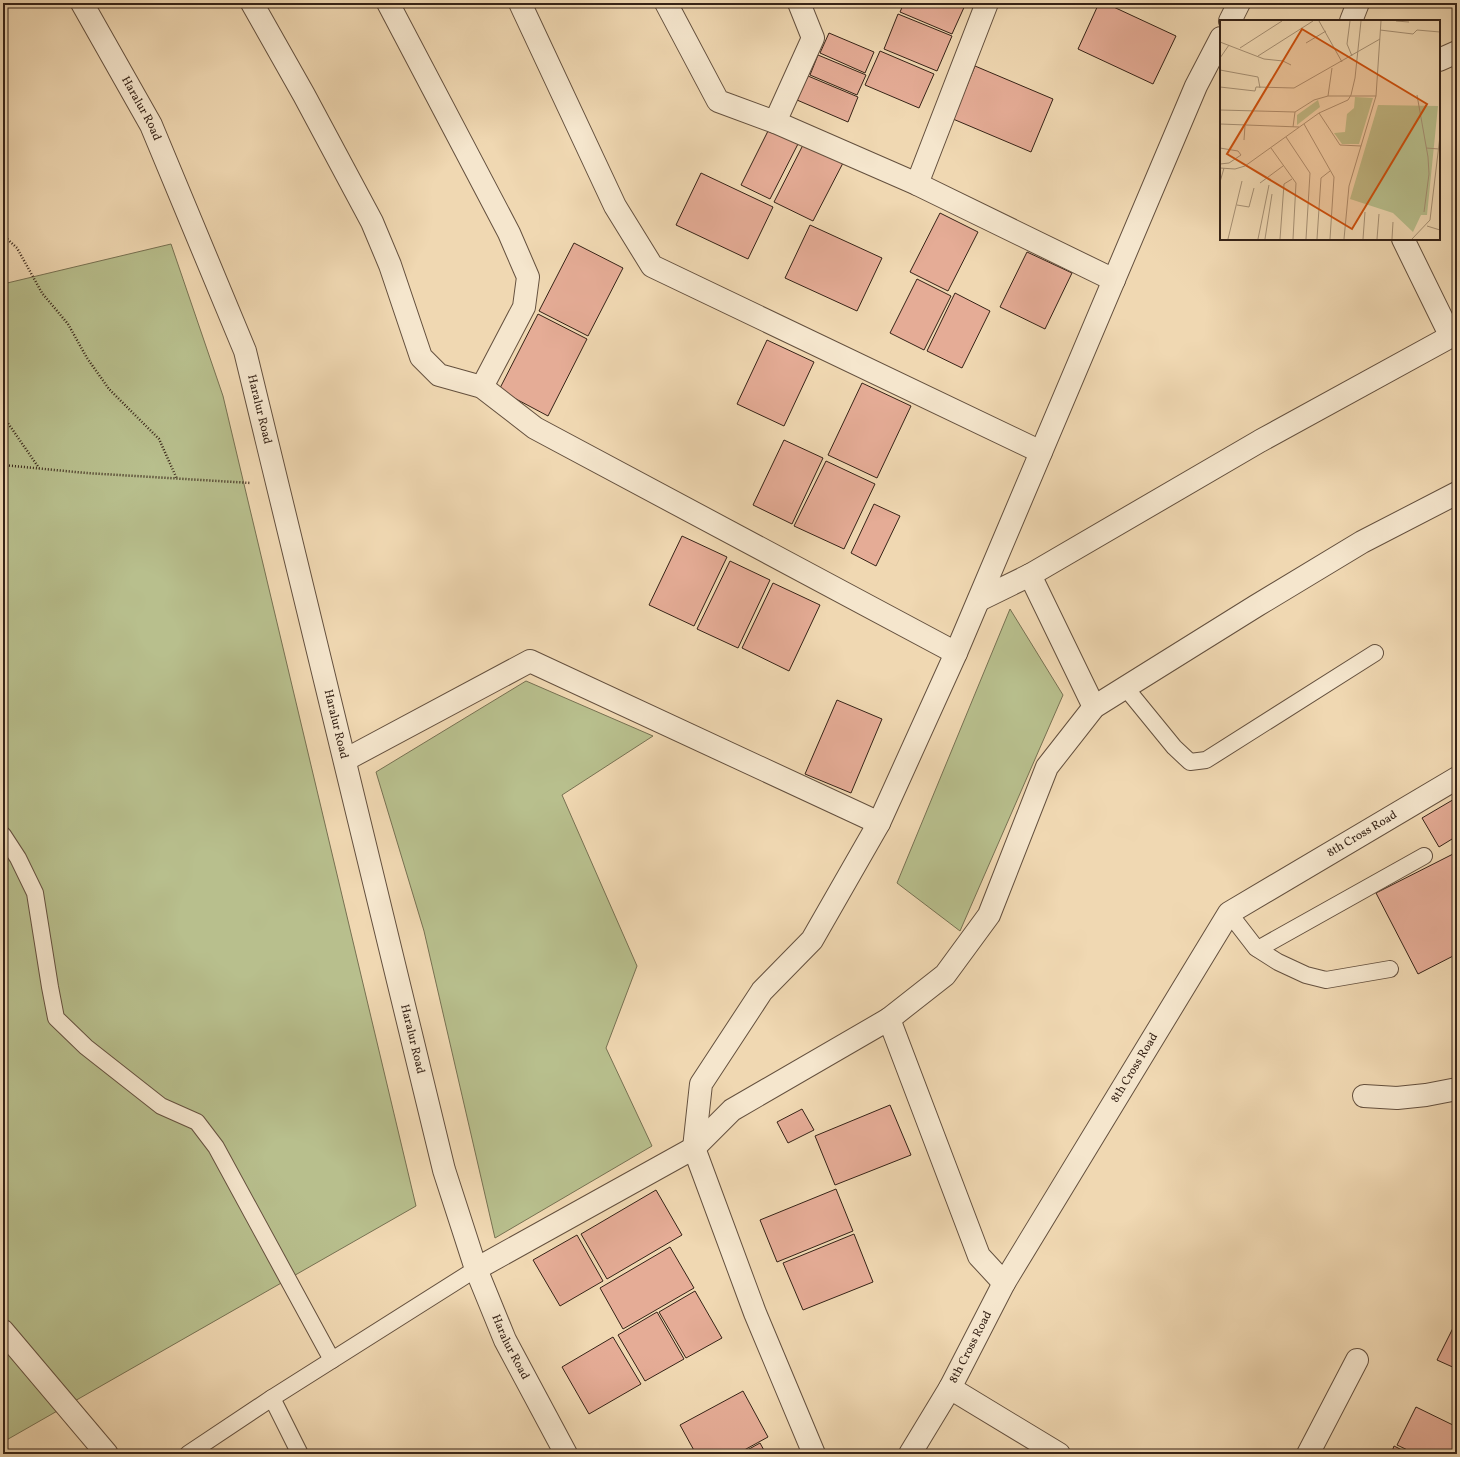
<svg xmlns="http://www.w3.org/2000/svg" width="1460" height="1457" font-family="Vollkorn,serif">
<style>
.green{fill:#b8bf8d;stroke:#777152}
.building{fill:#e5ac96;stroke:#362317}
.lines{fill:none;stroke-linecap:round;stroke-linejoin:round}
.service-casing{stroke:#64503e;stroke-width:18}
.minor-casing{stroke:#64503e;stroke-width:24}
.tertiary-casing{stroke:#64503e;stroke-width:24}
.path{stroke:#362317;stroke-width:2.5;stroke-dasharray:1 2;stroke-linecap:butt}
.service{stroke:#f5e6cd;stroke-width:16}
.minor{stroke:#f5e6cd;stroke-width:22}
.tertiary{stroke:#f5e6cd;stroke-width:22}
.labels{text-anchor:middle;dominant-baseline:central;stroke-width:3;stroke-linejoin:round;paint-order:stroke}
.street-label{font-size:12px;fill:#362317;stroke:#f5e6cd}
.inset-road{fill:none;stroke:#a69074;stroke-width:1}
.view{fill:#cd510e;fill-opacity:0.15;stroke:#cd510e;stroke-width:2}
.inset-edge{fill:none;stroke:#362317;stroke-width:2}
</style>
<rect width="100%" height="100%" fill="#f0d8b2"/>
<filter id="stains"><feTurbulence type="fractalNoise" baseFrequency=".005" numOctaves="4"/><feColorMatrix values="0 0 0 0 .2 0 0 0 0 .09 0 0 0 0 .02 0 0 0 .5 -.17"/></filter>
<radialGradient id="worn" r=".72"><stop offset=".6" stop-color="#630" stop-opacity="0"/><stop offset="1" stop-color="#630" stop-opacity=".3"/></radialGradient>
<g class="green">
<polygon points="171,244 223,396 416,1206 3,1442 3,284"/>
<polygon points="1010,609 1063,695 960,931 897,883"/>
<polygon points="526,681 653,736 562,795 637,966 606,1048 652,1146 495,1238 424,931 376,772"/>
</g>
<g class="building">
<polygon points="904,3 966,3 952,34 900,12"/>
<polygon points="1099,3 1105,3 1176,36 1153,84 1078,49"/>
<polygon points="898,14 952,36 937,71 884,49"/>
<polygon points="829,33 874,52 865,73 820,53"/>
<polygon points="880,51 934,74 919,108 865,85"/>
<polygon points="818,55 866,75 857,95 810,75"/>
<polygon points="975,66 1053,99 1031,152 953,119"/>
<polygon points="808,76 858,97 848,122 797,100"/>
<polygon points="770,127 799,142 770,199 741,185"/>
<polygon points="804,143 843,163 813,221 774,202"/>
<polygon points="701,173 773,207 748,259 676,225"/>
<polygon points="940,213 978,232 948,291 910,272"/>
<polygon points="810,225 882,258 857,311 785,278"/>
<polygon points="574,243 623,268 588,336 539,311"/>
<polygon points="1027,252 1072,273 1045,329 1000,307"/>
<polygon points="917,279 951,296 924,350 890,333"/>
<polygon points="955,293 990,311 962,368 927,351"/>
<polygon points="538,314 587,339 548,416 499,390"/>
<polygon points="767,340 814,362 784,426 737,404"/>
<polygon points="862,383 911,406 877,478 828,455"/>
<polygon points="784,440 823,458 792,524 753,505"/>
<polygon points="826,461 875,484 844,549 794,526"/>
<polygon points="874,504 900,516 876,566 851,553"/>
<polygon points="682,536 727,557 694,626 649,605"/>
<polygon points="730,561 770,580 738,648 697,629"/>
<polygon points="773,583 820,605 789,671 742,648"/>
<polygon points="837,700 882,719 851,793 805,774"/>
<polygon points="1456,798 1457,800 1457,836 1439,847 1422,818"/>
<polygon points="1457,852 1457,954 1418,974 1376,893"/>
<polygon points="890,1105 911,1155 835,1185 815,1136"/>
<polygon points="802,1109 814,1130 788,1143 777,1122"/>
<polygon points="836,1189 853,1231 777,1262 760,1220"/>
<polygon points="656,1190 682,1235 607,1279 581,1234"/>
<polygon points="854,1234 873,1282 803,1310 783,1263"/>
<polygon points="577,1235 603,1281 560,1306 533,1260"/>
<polygon points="670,1247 694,1288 623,1329 600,1288"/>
<polygon points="695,1291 722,1338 686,1358 659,1312"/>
<polygon points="657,1312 684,1359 645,1381 618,1335"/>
<polygon points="1454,1326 1457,1327 1457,1369 1437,1360"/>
<polygon points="613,1337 641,1384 589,1414 562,1367"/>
<polygon points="743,1391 768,1437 737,1454 696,1454 680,1425"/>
<polygon points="1416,1407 1457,1427 1457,1447 1453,1454 1416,1454 1397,1445"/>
<polygon points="760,1443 766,1454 740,1454"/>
<polygon points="1394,1446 1410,1454 1391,1454"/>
</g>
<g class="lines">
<g class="service-casing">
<g id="service">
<polyline points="1125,687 1174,747 1190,762 1206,760 1375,653"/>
<polyline points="3,835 18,858 35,893 50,987 56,1018 86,1047 161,1106 197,1122 216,1147 332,1360"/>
<polyline points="1229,913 1256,948 1278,962 1306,975 1326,980 1390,969"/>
<polyline points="1258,949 1424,856"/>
<polyline points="272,1398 300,1454"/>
<polyline points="188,1454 272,1398 476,1269"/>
</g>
</g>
<g class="minor-casing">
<g id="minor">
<polyline points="252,3 304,95 372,222 390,265 421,357 439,375 482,387 535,428 956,653"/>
<polyline points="388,3 509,233 528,277 524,307 482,387"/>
<polyline points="520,3 615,206 652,266 1041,452"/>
<polyline points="666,3 718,101 775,122 917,184 1114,280"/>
<polyline points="1351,21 1358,3"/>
<polyline points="1439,60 1457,52"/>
<polyline points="775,122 813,38 799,3"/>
<polyline points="917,184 987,3"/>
<polyline points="1403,239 1451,337"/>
<polyline points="1030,575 1094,707"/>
<polyline points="979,600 1030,575 1260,441 1457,333"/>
<polyline points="345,760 530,661 879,823"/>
<polyline points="889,1019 945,975 989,915 1047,767 1094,707 1256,606 1362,542 1457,493"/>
<polyline points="1364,1096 1397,1098 1426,1095 1457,1089"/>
<polyline points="694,1148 732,1110 889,1019 979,1256 1004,1283"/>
<polyline points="3,1331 107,1454"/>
<polyline points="950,1388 1059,1454"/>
<path id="s1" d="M910 1454 950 1388 1004 1283 1229 913 1457 778"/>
<polyline points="1308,1454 1357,1360"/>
</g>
</g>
<g class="tertiary-casing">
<g id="tertiary">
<path id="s2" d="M82 3 151 125 245 351 444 1170 476 1269 505 1340 566 1454"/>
<polyline points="1230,21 1239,3"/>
<polyline points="476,1269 694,1148"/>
<polyline points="814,1454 755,1313 694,1148 701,1084 762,991 812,940 879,823 956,653 1196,86 1221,38"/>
</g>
</g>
<g class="path">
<polyline points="3,235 17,248 42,293 68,324 87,358 109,389 159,439 177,479"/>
<polyline points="3,416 39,468"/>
<polyline points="3,465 86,473 251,483"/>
</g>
<use href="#service" class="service"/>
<use href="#minor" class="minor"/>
<use href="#tertiary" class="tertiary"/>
</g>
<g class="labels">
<g class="street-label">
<text stroke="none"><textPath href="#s2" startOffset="121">Haralur Road</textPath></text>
<text stroke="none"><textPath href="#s2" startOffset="445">Haralur Road</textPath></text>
<text stroke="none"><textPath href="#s2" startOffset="769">Haralur Road</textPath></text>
<text stroke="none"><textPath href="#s1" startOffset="783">8th Cross Road</textPath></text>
<text stroke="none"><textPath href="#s2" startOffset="1093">Haralur Road</textPath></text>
<text stroke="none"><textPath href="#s1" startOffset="447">8th Cross Road</textPath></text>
<text stroke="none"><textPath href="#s2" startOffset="1417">Haralur Road</textPath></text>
<text stroke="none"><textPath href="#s1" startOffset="123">8th Cross Road</textPath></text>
</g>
</g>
<g transform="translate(1220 20)">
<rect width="220" height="220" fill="#f0d8b2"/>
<path d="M135 77 153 78 139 124H122L114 113 125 112 127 94 134 88ZM98 80 100 87 77 105V95ZM158 85 218 86 207 195H201L193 212 173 193 130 179Z" fill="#b8bf8d"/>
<path class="inset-road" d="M99 1 122 42M130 1 127 24 132 36M176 1 189 2M160 10 193 14 197 10 220 12M0 22 44 39 63 41 71 45M86 23 106 11M20 28 62 1M38 36 93 1M0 38 9 25M112 48 108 76H156M0 50 38 57 40 68M0 67 35 71 36 67 74 68 160 19M197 75 208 137 209 154 204 192M0 90 75 92 94 80 108 76M99 93 120 125 141 126M0 104 79 107M84 104 114 157 110 219M73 107 75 92M66 117 90 153 86 219M24 120 25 106M0 128 18 131 21 135 9 143 0 144M51 128 76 163 73 219M206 128 219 129M0 148 15 149 25 146 99 93 128 80 131 75 135 58 141 1M0 162 4 148M40 163 63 146M17 185 29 187 34 168M207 206 220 210M8 219 22 161M38 219 49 165M45 219 52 174M60 219 64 164 72 159M97 219 101 158 110 151M124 219 129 166 156 76 161 1M143 219 145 192M157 219 159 194M172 219 173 202M192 219 210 200 220 116"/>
<path class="view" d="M82 9 207 84 132 209 7 134Z"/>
<rect width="220" height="220" class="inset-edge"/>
</g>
<rect width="1460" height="1457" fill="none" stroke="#f0d8b2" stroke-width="16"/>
<rect x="4" y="4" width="1452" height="1449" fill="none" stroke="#362317" stroke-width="2"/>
<rect x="8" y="8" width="1444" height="1441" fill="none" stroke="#362317"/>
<rect width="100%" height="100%" filter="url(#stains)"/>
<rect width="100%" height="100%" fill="url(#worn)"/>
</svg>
